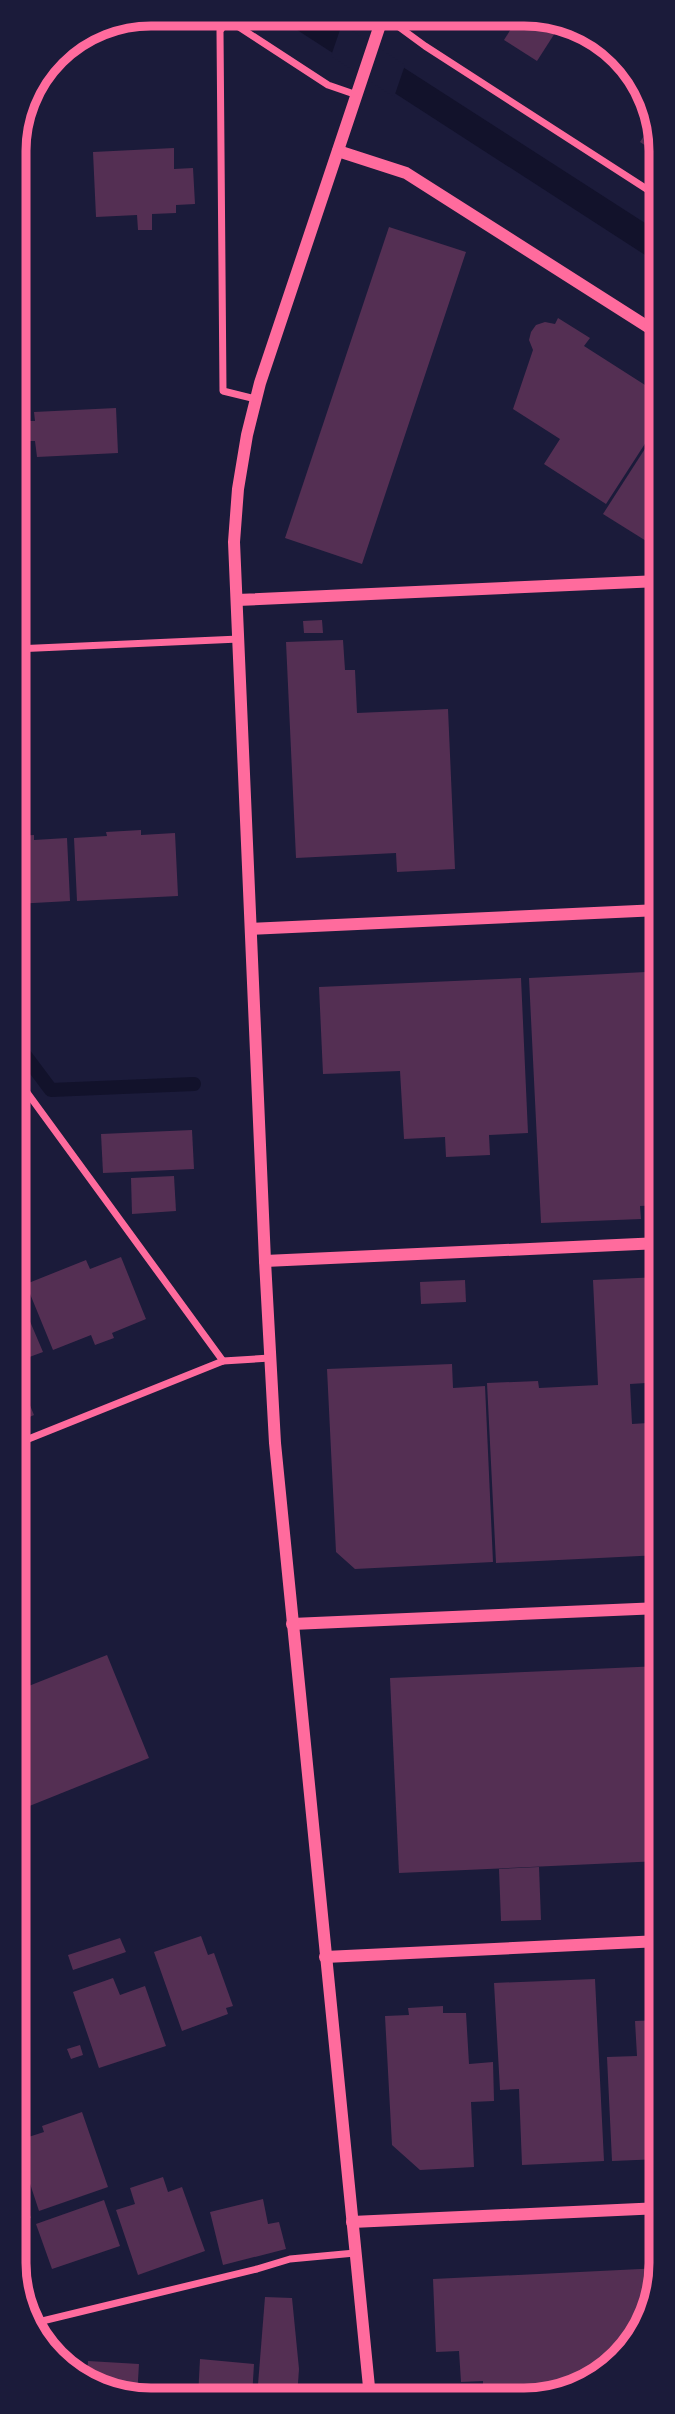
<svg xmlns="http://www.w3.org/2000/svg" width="675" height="2414" font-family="Roboto,sans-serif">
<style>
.water{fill:#12122b}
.pier{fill:#1b1b3a}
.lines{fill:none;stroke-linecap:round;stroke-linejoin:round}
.stream{stroke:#12122b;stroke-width:14}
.building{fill:#542f53;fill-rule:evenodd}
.minor{stroke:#ff6b9d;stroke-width:7}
.tertiary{stroke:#ff6b9d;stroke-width:12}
.rim{fill:none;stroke:#ff6b9d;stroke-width:9}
</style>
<rect width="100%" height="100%" fill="#1b1b3a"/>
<polygon class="water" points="274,15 322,15 659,232 659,264"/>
<polygon class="pier" points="342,24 405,65 394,97 331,56"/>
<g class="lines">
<polyline class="stream" points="15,1042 51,1090 194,1084"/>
</g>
<g class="building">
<polygon points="519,16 551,17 562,22 537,61 504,40"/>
<polygon points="655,119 658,124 658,154 640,142"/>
<polygon points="174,148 174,169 193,168 195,204 176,205 176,213 152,214 152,230 138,230 137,215 96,217 93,152"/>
<polygon points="389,227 466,252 362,564 285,538"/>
<polygon points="558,318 590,338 584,346 656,392 652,398 659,403 659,422 606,504 544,464 560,439 513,409 533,350 529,340 531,332 536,325 545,322 555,324"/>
<polygon points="116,408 118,453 37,457 35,441 19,441 18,421 35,421 34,412"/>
<polygon points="659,427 659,549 603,514"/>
<polygon points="322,620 323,633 304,633 303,621"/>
<polygon points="343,640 345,670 355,670 357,713 448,709 455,869 397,872 396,853 296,858 286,642"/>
<polygon points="645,640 659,640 659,854 649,854 646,790 653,790"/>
<polygon points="141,830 141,835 175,833 178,896 77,901 74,838 107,836 106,832"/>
<polygon points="34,835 34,840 67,838 70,901 15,904 15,836"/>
<polygon points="646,972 650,1056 659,1055 660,1205 640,1206 641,1219 541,1223 529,978"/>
<polygon points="521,978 528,1133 489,1135 490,1155 446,1157 445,1137 404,1139 400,1071 323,1074 319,987"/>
<polygon points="192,1130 194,1169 103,1173 101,1134"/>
<polygon points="174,1176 176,1211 132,1214 131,1178"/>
<polygon points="121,1257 146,1319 112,1333 114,1338 95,1345 91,1335 53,1350 26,1284 86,1260 90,1269"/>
<path d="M660 1277V1555L496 1563 487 1383 538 1381 539 1388 598 1385 593 1280ZM646 1383 648 1423 632 1424 630 1384Z"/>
<polygon points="465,1280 466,1302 421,1304 420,1282"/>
<polygon points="15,1286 43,1352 24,1359 27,1366 16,1371"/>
<polygon points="452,1364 453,1388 485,1386 493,1562 355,1569 336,1552 327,1369"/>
<polygon points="21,1384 34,1415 16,1423 16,1387"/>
<polygon points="107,1655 149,1758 17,1811 16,1691"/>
<polygon points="660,1666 660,1861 399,1873 390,1678"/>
<polygon points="539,1867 541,1920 501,1921 499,1869"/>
<polygon points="201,1936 208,1955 214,1953 233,2006 226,2008 228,2014 182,2031 154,1952"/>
<polygon points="120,1938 126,1952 73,1970 68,1955"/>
<polygon points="113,1978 120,1995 145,1986 166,2046 99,2068 73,1992"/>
<polygon points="595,1979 604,2161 522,2165 519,2089 500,2090 494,1983"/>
<polygon points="443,2006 443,2013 466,2013 469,2064 493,2062 494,2101 471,2102 474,2167 420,2170 392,2145 385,2016 409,2015 408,2008"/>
<polygon points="660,2020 661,2159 612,2161 607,2057 637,2056 635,2021"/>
<polygon points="80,2045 83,2055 71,2059 67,2049"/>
<polygon points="82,2112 108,2187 39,2211 16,2141 44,2132 42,2126"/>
<polygon points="163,2177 168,2192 182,2187 205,2251 138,2275 116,2210 135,2204 130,2188"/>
<polygon points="16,2178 31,2218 16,2223"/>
<polygon points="263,2199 268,2224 279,2222 286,2249 223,2265 210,2212"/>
<polygon points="104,2200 120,2246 52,2269 36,2224"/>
<polygon points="661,2268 627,2354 551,2397 483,2397 483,2381 461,2382 459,2351 436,2352 433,2279"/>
<polygon points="265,2297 292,2298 299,2369 297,2397 257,2397"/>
<polygon points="200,2359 254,2364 252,2397 198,2397"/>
<polygon points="88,2361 139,2364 137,2397 124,2397 87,2378"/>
</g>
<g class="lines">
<g class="minor">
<polyline points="219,14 328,85 357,95"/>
<polyline points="384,16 425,46 659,197"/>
<polyline points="227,20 220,31 223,391 256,399"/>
<polyline points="15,649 239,639"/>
<polyline points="15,1076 223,1361"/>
<polyline points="16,1444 223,1361 270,1358"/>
<polyline points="34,2323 257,2269 290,2259 355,2253"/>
</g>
<g class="tertiary">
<polyline points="338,151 406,173 659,334"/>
<polyline points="237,600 659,581"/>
<polyline points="251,929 659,910"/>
<polyline points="265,1261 660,1243"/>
<polyline points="292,1624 660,1608"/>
<polyline points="325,1957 660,1941"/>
<polyline points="352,2222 661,2208"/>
<polyline points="370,2397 275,1443 265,1261 234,542 238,489 247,435 260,383 383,16"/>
</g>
</g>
<path d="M0 0H675V2414H0ZM151 26H524A125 125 0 0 1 649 151V2263A125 125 0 0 1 524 2388H151A125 125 0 0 1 26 2263V151A125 125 0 0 1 151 26Z" fill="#1b1b3a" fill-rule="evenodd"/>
<path class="rim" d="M151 26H524A125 125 0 0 1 649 151V2263A125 125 0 0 1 524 2388H151A125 125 0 0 1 26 2263V151A125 125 0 0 1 151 26Z"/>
</svg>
